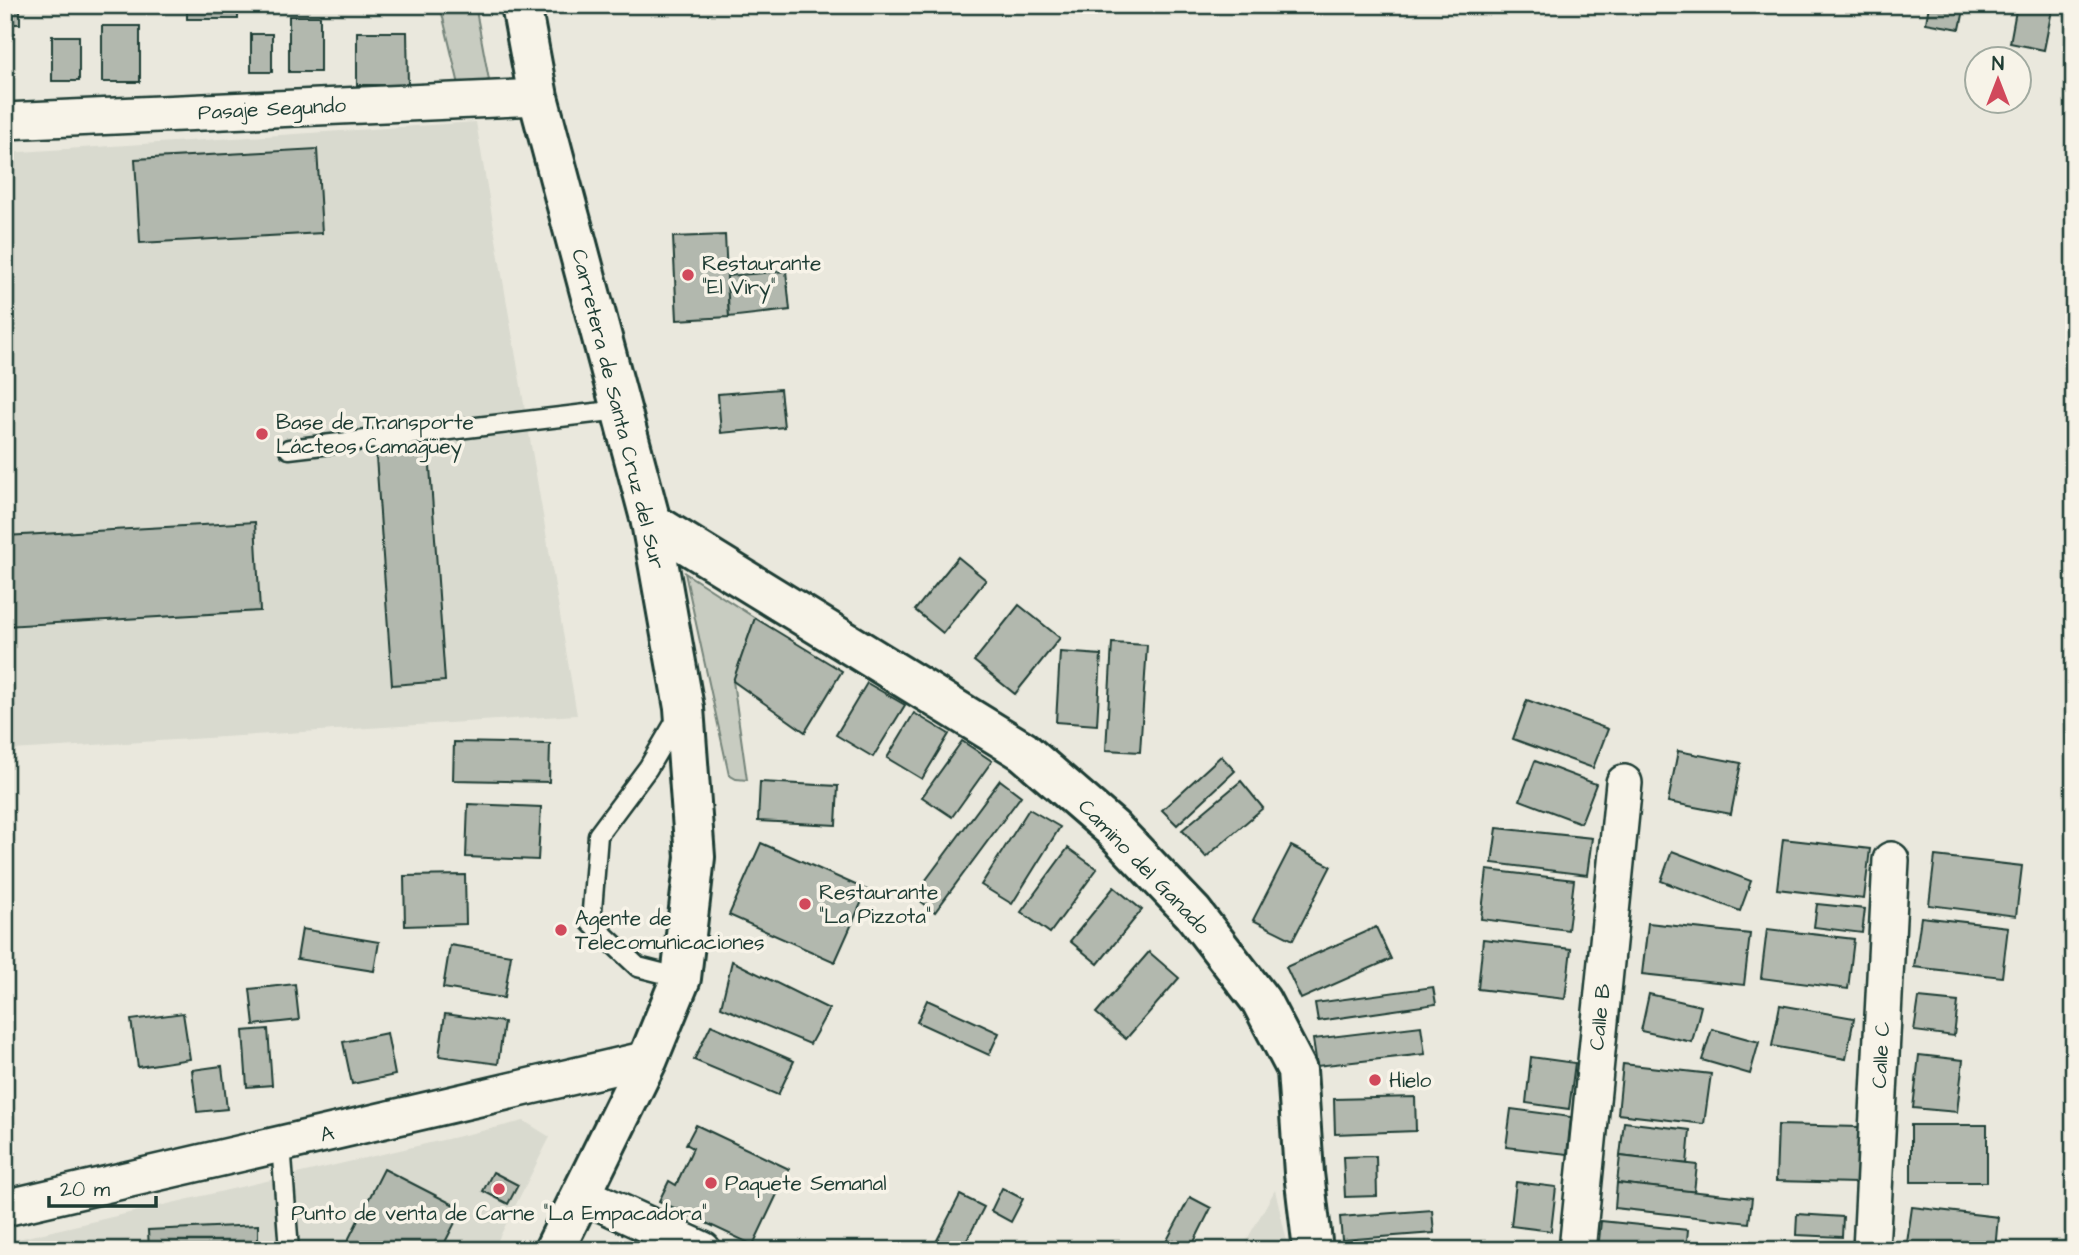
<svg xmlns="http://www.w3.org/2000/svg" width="2079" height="1255" font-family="'Architects Daughter',sans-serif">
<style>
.built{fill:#d9dacf}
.green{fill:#c8ccc1;stroke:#74847a;stroke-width:2}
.building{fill:#b2b8ae;stroke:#1f3d34;stroke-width:2}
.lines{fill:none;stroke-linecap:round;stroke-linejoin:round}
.service-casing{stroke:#1f3d34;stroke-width:23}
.minor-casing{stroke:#1f3d34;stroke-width:40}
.tertiary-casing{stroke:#1f3d34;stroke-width:44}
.secondary-casing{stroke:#1f3d34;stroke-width:44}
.service{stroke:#f7f3e8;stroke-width:18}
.minor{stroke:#f7f3e8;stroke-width:35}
.tertiary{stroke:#f7f3e8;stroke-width:38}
.secondary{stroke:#f7f3e8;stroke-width:38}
.poi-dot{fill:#d1495b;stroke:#f7f3e8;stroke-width:2.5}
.labels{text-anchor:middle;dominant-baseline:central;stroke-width:7;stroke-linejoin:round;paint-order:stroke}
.street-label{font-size:21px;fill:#1f3d34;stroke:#f7f3e8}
.poi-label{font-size:21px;fill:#1f3d34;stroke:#f7f3e8;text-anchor:start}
</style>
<rect width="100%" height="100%" fill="#eae8dd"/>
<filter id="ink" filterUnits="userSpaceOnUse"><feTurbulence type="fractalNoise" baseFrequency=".0143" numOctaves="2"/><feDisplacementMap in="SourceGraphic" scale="14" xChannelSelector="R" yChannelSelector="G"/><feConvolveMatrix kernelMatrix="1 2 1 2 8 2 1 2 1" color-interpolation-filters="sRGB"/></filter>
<g filter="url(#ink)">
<g class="built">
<polygon points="476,122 577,715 12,750 5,743 5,153"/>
<polygon points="524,1121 550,1137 493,1250 5,1250 5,1242"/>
<polygon points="1275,1190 1289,1250 1241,1250"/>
</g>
<g class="green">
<polygon points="440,5 475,5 489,80 460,89"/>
<polygon points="685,573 755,618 733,681 747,780 736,779 729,775"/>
</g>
<g class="building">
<rect x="5" y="5" width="15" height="19"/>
<rect x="187" y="5" width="51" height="14"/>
<polygon points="1929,5 1965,5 1960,29 1926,23"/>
<polygon points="2017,5 2053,5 2044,50 2010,43"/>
<rect x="289" y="16" width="31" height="56"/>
<rect x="102" y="26" width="38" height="56"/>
<polygon points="357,32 407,32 408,85 357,85"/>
<rect x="251" y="34" width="21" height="38"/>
<rect x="52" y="36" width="27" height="45"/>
<polygon points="317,149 322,233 140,243 135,159"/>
<polygon points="725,235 729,317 677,320 673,237"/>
<polygon points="786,271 790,310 729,317 727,276"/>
<polygon points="780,389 784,427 721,433 718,394"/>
<polygon points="428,438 445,681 392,685 375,442"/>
<polygon points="255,522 260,611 5,626 5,536"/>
<polygon points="958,557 986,580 943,633 915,610"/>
<polygon points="1019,605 1060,638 1015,694 974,661"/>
<polygon points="755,618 842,671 805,732 733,681"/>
<polygon points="1112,643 1147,645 1140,752 1106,750"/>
<polygon points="1060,652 1101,655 1097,725 1056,722"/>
<polygon points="867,683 905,705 873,757 836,735"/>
<polygon points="1527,700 1608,729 1593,768 1513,739"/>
<polygon points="914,713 949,734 922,779 887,758"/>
<polygon points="962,741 992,761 952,817 922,797"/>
<polygon points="454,742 550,744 549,782 453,780"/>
<polygon points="1678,751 1741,763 1731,814 1668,802"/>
<polygon points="1221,756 1235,771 1177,825 1162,810"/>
<polygon points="1535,761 1596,784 1581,823 1520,800"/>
<polygon points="1000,780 1021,796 935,912 914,896"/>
<polygon points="1241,781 1263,808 1206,857 1182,830"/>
<polygon points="760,782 838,786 836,825 758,821"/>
<polygon points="468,804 541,807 538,860 466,857"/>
<polygon points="1029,809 1060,827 1012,904 981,885"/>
<polygon points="1497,828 1592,838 1587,875 1492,863"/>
<polygon points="1783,839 1870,849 1864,899 1777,889"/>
<polygon points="761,843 867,890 835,962 729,915"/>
<polygon points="1291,846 1331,866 1293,940 1253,920"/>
<polygon points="1068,848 1097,869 1050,933 1021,912"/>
<polygon points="1672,851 1751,881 1740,911 1661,881"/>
<polygon points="1935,856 2022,866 2016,916 1929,905"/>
<polygon points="1487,870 1574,880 1568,930 1481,919"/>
<polygon points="465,875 466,924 405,926 404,876"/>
<polygon points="1114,887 1142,910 1098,964 1070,941"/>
<polygon points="1817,904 1865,909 1862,933 1814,927"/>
<polygon points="1921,917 2008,927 2002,977 1914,967"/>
<polygon points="1648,923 1750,934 1744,985 1642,974"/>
<polygon points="1376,927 1391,959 1301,999 1286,967"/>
<polygon points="302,929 379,942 374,971 297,959"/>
<polygon points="1767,929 1854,939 1848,989 1761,978"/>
<polygon points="1483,939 1571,949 1565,999 1478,989"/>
<polygon points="450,945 511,955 504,998 443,988"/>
<polygon points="1149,952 1179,978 1126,1039 1096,1013"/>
<polygon points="732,961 829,1009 810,1044 721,1007"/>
<polygon points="295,984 299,1020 254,1025 250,989"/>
<polygon points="1433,987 1436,1004 1318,1021 1315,1003"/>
<polygon points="1649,994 1701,1006 1692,1042 1641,1031"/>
<polygon points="1919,998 1958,1002 1954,1036 1914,1031"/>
<polygon points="927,1000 999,1033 989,1055 917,1022"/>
<polygon points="1780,1005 1854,1018 1846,1059 1772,1046"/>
<polygon points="183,1013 190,1059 138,1067 131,1020"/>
<polygon points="445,1014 504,1022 498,1064 439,1056"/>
<polygon points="711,1025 794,1061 778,1095 694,1060"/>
<polygon points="1421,1026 1425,1054 1317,1066 1313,1039"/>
<polygon points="268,1029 272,1085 247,1087 243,1031"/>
<polygon points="1712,1029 1759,1042 1750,1074 1702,1060"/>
<polygon points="387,1033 395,1075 352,1084 343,1042"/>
<polygon points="1919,1055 1963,1060 1957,1112 1913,1108"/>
<polygon points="1531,1057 1575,1063 1569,1109 1526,1103"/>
<polygon points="1623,1064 1711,1074 1704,1124 1618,1114"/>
<polygon points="222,1066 227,1109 197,1112 192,1070"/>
<polygon points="1415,1097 1416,1131 1335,1134 1334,1099"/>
<polygon points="1511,1109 1571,1117 1567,1154 1506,1147"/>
<polygon points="1624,1122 1690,1130 1687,1164 1620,1156"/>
<polygon points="696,1125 789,1169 753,1245 659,1201 669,1181 676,1185 693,1148 686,1144"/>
<polygon points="1778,1125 1859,1127 1857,1183 1776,1181"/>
<rect x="1911" y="1125" width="76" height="57"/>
<polygon points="1376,1156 1377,1196 1345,1197 1343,1157"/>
<polygon points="1620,1156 1697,1165 1694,1192 1617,1183"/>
<polygon points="384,1169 462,1209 441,1250 343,1250"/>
<polygon points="493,1172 518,1185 508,1204 483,1191"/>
<polygon points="1516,1182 1556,1187 1551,1231 1511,1226"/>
<polygon points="1617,1183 1752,1198 1749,1223 1615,1208"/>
<polygon points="1002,1188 1023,1199 1011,1222 991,1211"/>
<polygon points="960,1195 984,1207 962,1250 932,1250"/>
<polygon points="1190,1197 1211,1208 1190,1250 1182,1250 1166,1242"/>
<polygon points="1912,1207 1998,1217 1995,1250 1906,1250"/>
<polygon points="1432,1210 1434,1233 1342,1240 1340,1217"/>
<polygon points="1797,1214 1843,1217 1842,1237 1796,1235"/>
<polygon points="1601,1221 1688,1230 1686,1250 1598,1250"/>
<polygon points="258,1225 258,1250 149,1250 148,1230"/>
</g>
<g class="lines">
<g class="service-casing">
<g id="service">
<polyline points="289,449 620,410"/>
<polyline points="678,717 648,768 598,835 591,923 638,967 681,978"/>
<polyline points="281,1144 289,1250"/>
</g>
</g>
<g class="minor-casing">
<g id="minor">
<polyline points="5,121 538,97"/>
<polyline points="583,1195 703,1250"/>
<polyline points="5,1208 648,1059"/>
<polyline points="1577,1250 1624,783"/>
<polyline points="1871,1250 1891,860"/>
</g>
</g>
<g class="tertiary-casing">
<polyline id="tertiary" points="651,522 1023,751 1112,828 1193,913 1261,1001 1297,1070 1304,1173 1313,1250"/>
</g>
<g class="secondary-casing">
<polyline id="secondary" points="521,5 538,97 651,522 684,708 695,857 681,978 648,1059 554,1250"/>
</g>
<use href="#service" class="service"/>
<use href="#minor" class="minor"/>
<use href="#tertiary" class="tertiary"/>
<use href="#secondary" class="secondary"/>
</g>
</g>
<g class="poi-dot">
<circle cx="688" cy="275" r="7"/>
<circle cx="262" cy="434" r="7"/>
<circle cx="805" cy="904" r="7"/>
<circle cx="561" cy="930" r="7"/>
<circle cx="1375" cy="1080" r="7"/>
<circle cx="711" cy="1183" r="7"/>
<circle cx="499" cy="1189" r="7"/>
</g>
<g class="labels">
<g class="street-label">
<text transform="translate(272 109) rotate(-3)">Pasaje Segundo</text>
<text transform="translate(618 409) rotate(76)">Carretera de Santa Cruz del Sur</text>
<text transform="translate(1144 867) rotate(46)">Camino del Ganado</text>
<text transform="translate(1600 1017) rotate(-84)">Calle B</text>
<text transform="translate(1881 1055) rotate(-87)">Calle C</text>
<text transform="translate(327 1134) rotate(-13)">A</text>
</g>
<g class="poi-label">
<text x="702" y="263">Restaurante<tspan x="702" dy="24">"El Viry"</tspan></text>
<text x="276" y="422">Base de Transporte<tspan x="276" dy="24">Lácteos Camagüey</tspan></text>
<text x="819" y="892">Restaurante<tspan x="819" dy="24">"La Pizzota"</tspan></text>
<text x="575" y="918">Agente de<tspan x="575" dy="24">Telecomunicaciones</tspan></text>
<text x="1389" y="1080">Hielo</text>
<text x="725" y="1183">Paquete Semanal</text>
<text x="499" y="1213" text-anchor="middle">Punto de venta de Carne "La Empacadora"</text>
</g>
</g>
<rect width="2079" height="1255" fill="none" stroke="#f7f3e8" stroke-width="28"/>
<rect x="14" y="14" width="2051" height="1227" fill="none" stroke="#1f3d34" stroke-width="2.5" filter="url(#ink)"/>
<g transform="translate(1998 80)"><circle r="33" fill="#f7f3e8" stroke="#a1aaa0" stroke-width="2"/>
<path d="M0-5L12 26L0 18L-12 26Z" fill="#d1495b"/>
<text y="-10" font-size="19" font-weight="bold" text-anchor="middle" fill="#1f3d34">N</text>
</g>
<path d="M49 1196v10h107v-10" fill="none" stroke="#1f3d34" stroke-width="3.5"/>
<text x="60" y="1196" font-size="21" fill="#1f3d34" stroke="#f7f3e8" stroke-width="5" paint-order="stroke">20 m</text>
</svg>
